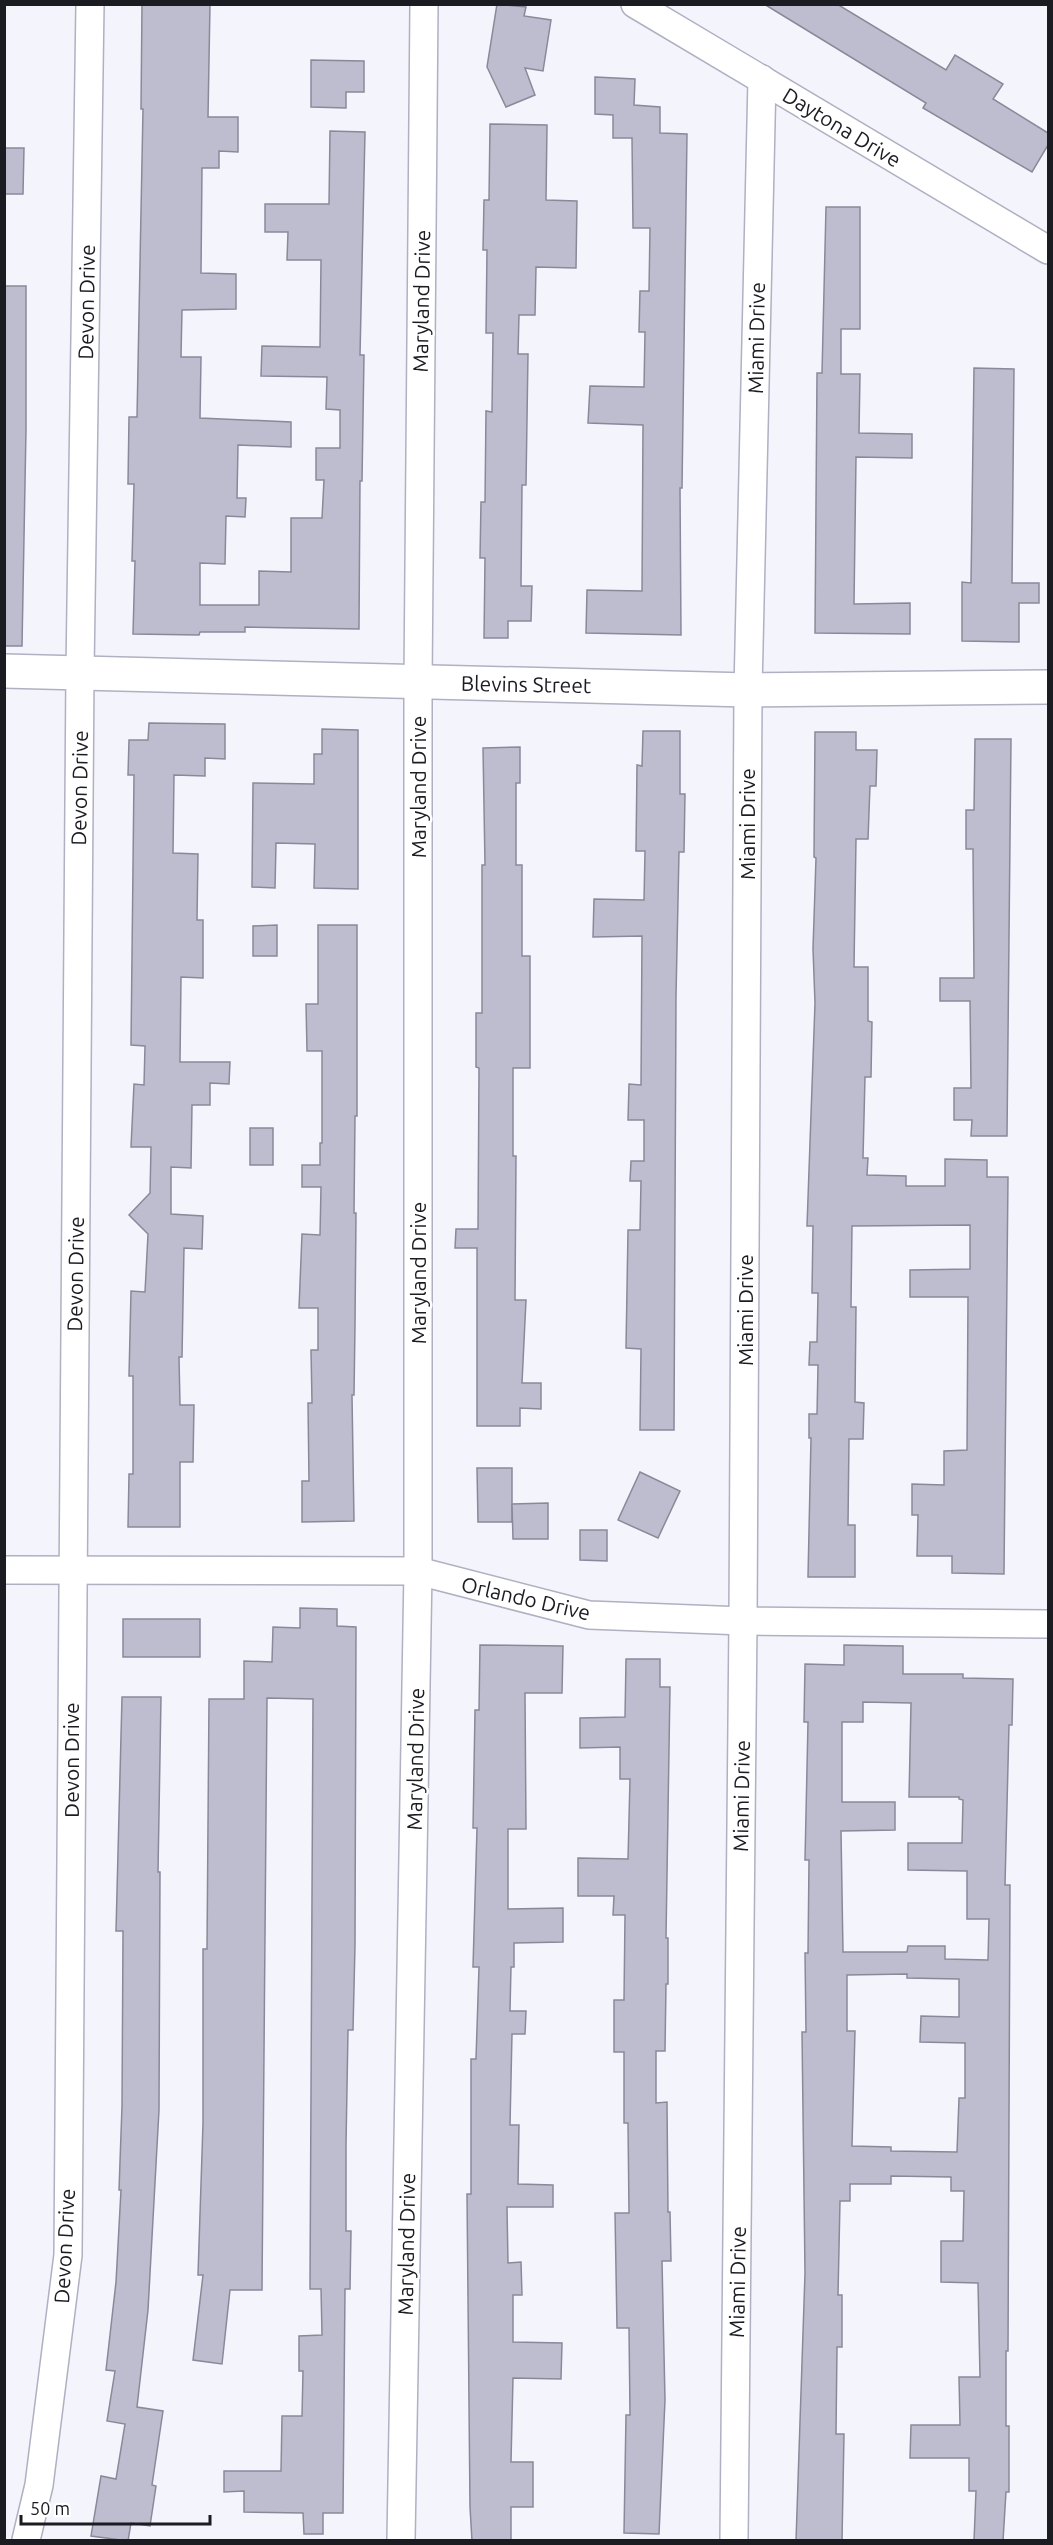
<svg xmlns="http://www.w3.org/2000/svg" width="1053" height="2545" font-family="Ubuntu,sans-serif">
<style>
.building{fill:#bdbdcf;stroke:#89899a;stroke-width:1.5;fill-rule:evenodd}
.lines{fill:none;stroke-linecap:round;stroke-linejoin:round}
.street-casing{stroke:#afb0c2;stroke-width:30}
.secondary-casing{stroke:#afb0c2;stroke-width:36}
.street{stroke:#fff;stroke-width:27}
.secondary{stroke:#fff;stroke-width:33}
.labels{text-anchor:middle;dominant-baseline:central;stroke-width:5;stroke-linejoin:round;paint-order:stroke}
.street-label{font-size:21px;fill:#1b1b22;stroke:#fff}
</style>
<rect width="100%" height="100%" fill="#f4f5fc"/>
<g class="building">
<polygon points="142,4 210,4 208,117 238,117 238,152 219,151 219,168 202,168 201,273 236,274 236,309 182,310 181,357 201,357 200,418 291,422 291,447 238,445 237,498 246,498 245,517 226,516 225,564 200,563 200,605 259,605 259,571 291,572 291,518 322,518 324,480 316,480 316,448 340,448 340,410 326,409 327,377 261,376 262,346 320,347 321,260 287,260 288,232 265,232 265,204 329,204 330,131 365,132 360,355 364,355 362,481 360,481 359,629 245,627 245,632 200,632 199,635 133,634 135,561 132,561 134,484 128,484 129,417 137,417 143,109 141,109"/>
<polygon points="497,4 526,7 524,16 551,20 543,71 525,68 535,95 506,107 487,67"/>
<polygon points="764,4 837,4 946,70 955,55 1003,84 993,99 1048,133 1048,145 1032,172 923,108 926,103"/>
<polygon points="311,60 364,61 364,92 346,92 346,108 311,107"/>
<polygon points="595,77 635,79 634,105 660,107 660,133 687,134 682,488 680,488 681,635 586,633 587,590 642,591 643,425 588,423 590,386 644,387 645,332 639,332 640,291 649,291 650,228 633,228 632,138 613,138 613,115 595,114"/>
<polygon points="490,124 547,125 546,200 577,201 576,268 536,267 535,315 519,315 518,354 528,354 526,485 522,485 521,586 532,586 531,621 508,621 508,638 484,638 485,558 480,558 481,502 485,502 486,411 492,412 493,333 486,333 487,250 483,250 484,200 489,200"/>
<polygon points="4,148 24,148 23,194 4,194"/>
<polygon points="826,207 860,207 860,329 841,329 841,374 860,374 859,433 912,434 912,458 856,457 854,604 910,603 910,634 815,633 817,373 822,373"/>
<polygon points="4,286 26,286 26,429 22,646 4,646"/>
<polygon points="974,368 1014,369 1012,583 1039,583 1039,603 1019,603 1019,642 962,641 962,582 971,583"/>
<polygon points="149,723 225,724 225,759 205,758 205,776 174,775 173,853 198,854 197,920 203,920 203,978 181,977 180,1062 230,1062 229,1084 210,1083 210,1105 192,1105 191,1168 171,1167 171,1214 203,1216 202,1249 184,1248 182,1357 179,1357 180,1405 194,1405 193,1462 180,1462 180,1527 128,1527 129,1474 133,1474 133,1376 129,1376 131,1291 145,1292 148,1234 129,1215 150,1193 151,1147 131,1147 134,1084 144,1085 145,1046 131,1045 134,775 128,775 129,740 148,740"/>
<polygon points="322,729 358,730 358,889 314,888 315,844 276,843 275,888 252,887 253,783 314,784 314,754 322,754"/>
<polygon points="643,731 680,731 680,794 685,794 684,852 679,852 676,996 674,1430 640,1430 641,1349 626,1348 628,1230 640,1230 641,1181 630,1181 631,1161 644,1161 644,1120 628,1120 629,1084 641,1085 642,936 593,937 594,899 644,900 645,851 636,851 637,765 642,766"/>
<polygon points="815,732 856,732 856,750 877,750 876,786 870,786 868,839 856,839 854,967 868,967 868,1021 872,1022 871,1077 865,1077 863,1158 868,1158 867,1175 906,1176 906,1186 945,1186 945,1159 987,1160 987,1177 1008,1177 1004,1574 952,1573 952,1556 917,1556 918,1515 912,1515 912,1484 944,1485 944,1451 967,1450 968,1297 910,1297 910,1270 970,1269 970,1225 852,1226 851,1307 856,1307 855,1402 864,1403 863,1439 849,1439 848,1525 855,1525 855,1577 808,1577 811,1438 809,1438 809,1414 817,1414 818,1365 809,1365 810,1342 817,1342 818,1293 812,1293 813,1226 807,1226 815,1003 813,949 816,858 814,857"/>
<polygon points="975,739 1011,739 1007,1136 971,1136 972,1120 954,1120 954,1088 971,1088 970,1001 940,1001 940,978 974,978 973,849 966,849 966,810 974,810"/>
<polygon points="520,747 520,783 516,783 516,865 522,865 522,956 530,956 530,1068 513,1068 513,1156 516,1156 515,1300 526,1300 522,1383 541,1383 541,1409 520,1408 520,1426 477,1426 477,1248 455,1248 456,1229 478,1229 479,1068 476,1067 476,1013 482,1013 482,865 485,865 483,748"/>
<polygon points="277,925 277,956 253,956 253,926"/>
<polygon points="318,925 357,925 357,1116 355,1116 354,1213 356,1213 355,1325 354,1395 352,1395 354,1521 302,1522 302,1481 309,1481 308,1403 312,1403 311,1350 318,1350 318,1308 299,1308 302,1234 320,1235 321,1187 302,1187 302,1165 320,1165 320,1143 322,1143 322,1051 307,1051 306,1004 318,1004"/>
<rect x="250" y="1128" width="23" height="37"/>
<polygon points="477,1468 512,1468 512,1522 478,1522"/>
<polygon points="640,1472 680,1491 658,1538 618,1520"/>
<polygon points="548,1503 548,1539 513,1539 512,1504"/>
<polygon points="580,1530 607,1530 607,1561 580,1560"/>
<polygon points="300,1608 337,1609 337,1626 356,1627 355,1945 353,2030 348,2030 346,2145 346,2231 351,2231 350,2289 345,2289 343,2513 323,2513 323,2534 304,2534 303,2513 244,2512 244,2491 224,2492 224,2471 281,2471 282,2416 302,2416 303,2371 299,2371 299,2336 322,2335 321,2289 310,2289 313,1699 267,1698 262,2290 230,2290 222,2364 193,2360 203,2275 198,2275 203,2123 203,1949 207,1949 209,1699 244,1699 244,1661 272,1662 273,1627 300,1628"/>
<rect x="123" y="1619" width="77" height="38"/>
<polygon points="480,1645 563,1646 562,1693 525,1693 526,1829 508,1829 508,1909 563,1908 563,1942 514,1943 514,1967 511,1967 510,2011 526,2011 525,2034 512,2034 510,2125 519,2125 518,2184 553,2185 553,2207 507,2207 508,2263 521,2262 522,2295 513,2295 513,2342 562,2343 561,2379 513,2378 511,2462 533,2462 533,2507 511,2507 511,2541 472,2541 470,2507 467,2194 471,2194 471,2059 476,2059 479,1967 473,1967 477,1828 473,1828 475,1710 479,1710"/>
<path d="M844 1645 903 1646V1674H963V1678L1013 1679 1012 1725H1009L1005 1885H1010L1008 2351H1006V2426H1009V2492H1006L1003 2541H974L976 2491H969V2458H910L911 2425H960L959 2377H980L978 2283 941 2282V2241H963L964 2191H951V2177L891 2176V2184H850V2201H840L838 2295H842V2347H837L836 2434H844L842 2541H796L805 2273 802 2032H806L805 1953H808L809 1860H805L808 1722H804L805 1664 844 1665ZM863 1702 911 1703 909 1797H959V1799L963 1800 962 1843H908V1870L967 1871V1919H989L988 1960 945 1959V1946H908L907 1952H843L841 1831 895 1830V1802H842V1722H863ZM907 1974V1978L959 1979V2017L921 2016 920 2042 965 2043V2098H959L957 2152 891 2151V2147L852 2146 855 2031H847V1975Z"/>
<polygon points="626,1659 660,1659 660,1687 670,1687 666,1938 668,1938 668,1984 666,1984 665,2051 656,2051 656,2103 667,2102 668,2212 670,2212 671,2261 662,2261 665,2400 659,2534 624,2533 626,2415 630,2415 629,2328 617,2328 615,2213 629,2213 628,2123 624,2123 624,2052 614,2052 614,2000 624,2000 625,1915 613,1915 614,1896 578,1896 578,1858 628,1859 630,1779 620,1779 620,1747 580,1748 580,1718 625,1717"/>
<polygon points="122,1697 161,1697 158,1872 160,1872 159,2110 148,2310 137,2407 163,2411 152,2485 156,2486 150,2526 131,2523 128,2541 91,2536 101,2476 116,2479 125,2424 107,2421 115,2371 106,2370 116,2282 121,2190 119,2190 122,2106 123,1931 116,1931"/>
</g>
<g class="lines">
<g class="street-casing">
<g id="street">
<polyline points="635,4 1048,250"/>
<polyline points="4,1570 418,1571 589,1615 743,1621 1048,1624"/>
<polyline points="26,2540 39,2485 68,2255 80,671 90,4"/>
<polyline points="401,2540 418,1571 418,681 424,4"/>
<polyline points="734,2540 743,1621 748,690 762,79"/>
</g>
</g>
<g class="secondary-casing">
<polyline id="secondary" points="4,671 748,690 1048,687"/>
</g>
<use href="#street" class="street"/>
<use href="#secondary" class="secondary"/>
</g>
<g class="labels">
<g class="street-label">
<text transform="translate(842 127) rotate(31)">Daytona Drive</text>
<text transform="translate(421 301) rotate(-89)">Maryland Drive</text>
<text transform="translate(86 302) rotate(-89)">Devon Drive</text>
<text transform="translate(756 338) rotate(-89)">Miami Drive</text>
<text transform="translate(526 684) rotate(1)">Blevins Street</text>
<text transform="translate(418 787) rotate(-90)">Maryland Drive</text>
<text transform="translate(79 788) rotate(-89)">Devon Drive</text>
<text transform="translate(747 824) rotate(-90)">Miami Drive</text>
<text transform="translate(418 1273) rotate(-90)">Maryland Drive</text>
<text transform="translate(75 1274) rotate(-89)">Devon Drive</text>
<text transform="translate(745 1310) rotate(-90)">Miami Drive</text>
<text transform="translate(526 1598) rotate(13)">Orlando Drive</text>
<text transform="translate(415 1759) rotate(-89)">Maryland Drive</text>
<text transform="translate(71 1760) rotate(-90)">Devon Drive</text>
<text transform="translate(741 1796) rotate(-89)">Miami Drive</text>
<text transform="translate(406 2244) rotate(-89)">Maryland Drive</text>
<text transform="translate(64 2246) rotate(-87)">Devon Drive</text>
<text transform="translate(737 2282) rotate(-89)">Miami Drive</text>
</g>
</g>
<rect width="1053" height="2545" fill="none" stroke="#1b1b22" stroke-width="12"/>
<path d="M21 2515v9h189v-9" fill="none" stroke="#1b1b22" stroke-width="3"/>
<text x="30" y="2515" font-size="18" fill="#1b1b22" stroke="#ffffff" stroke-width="4.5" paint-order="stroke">50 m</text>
</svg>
